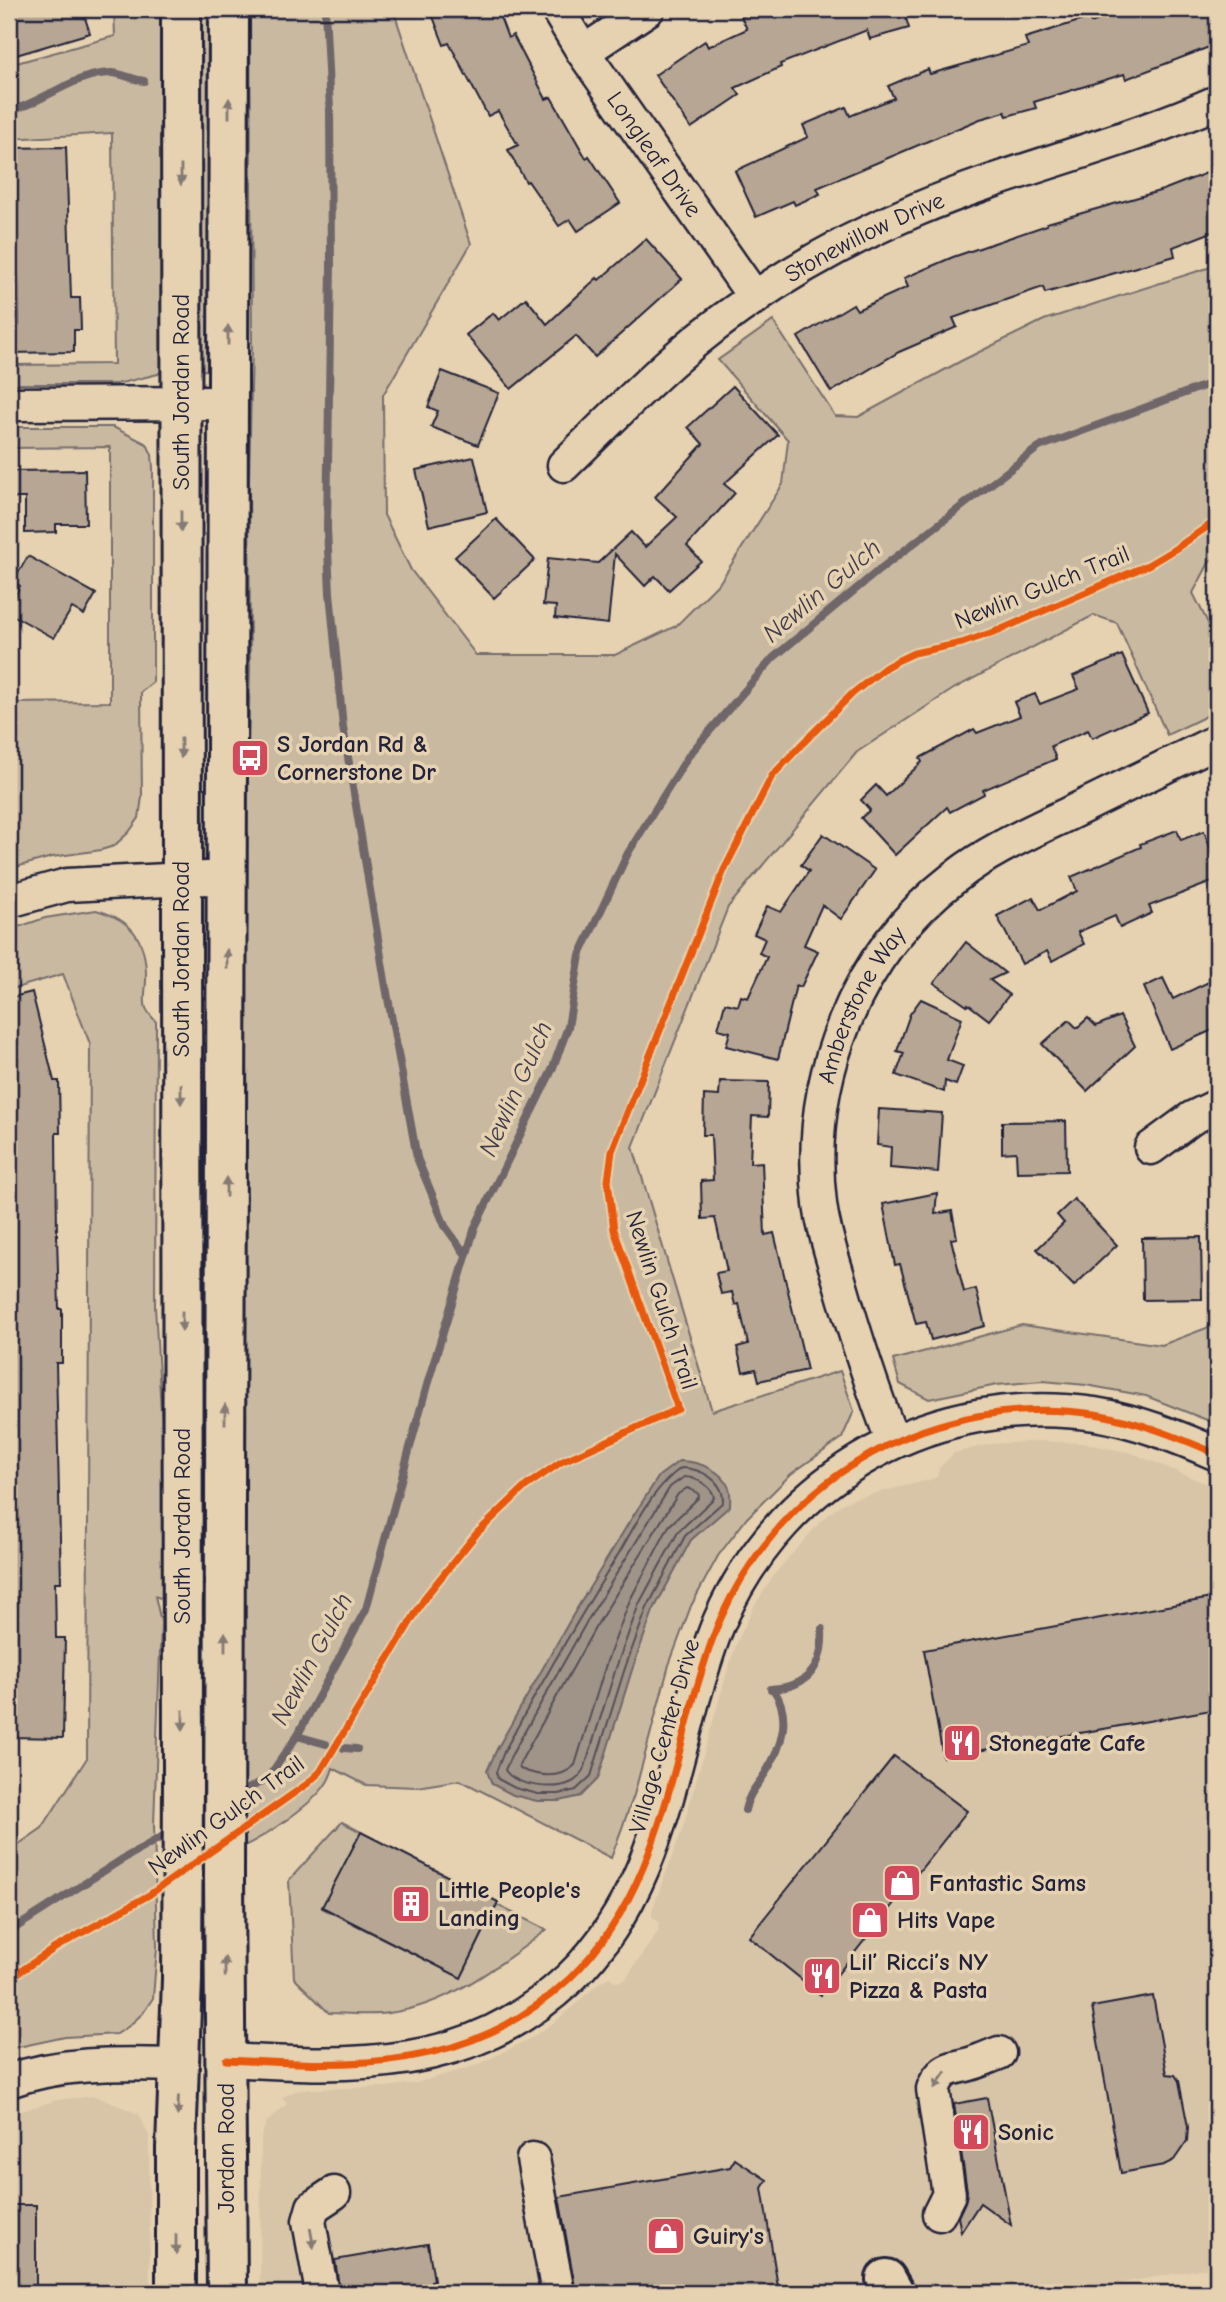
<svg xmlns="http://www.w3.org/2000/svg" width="1226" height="2302" font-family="'Comic Neue',sans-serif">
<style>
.built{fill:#d8c5a8}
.green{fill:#c9b9a0;stroke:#766e6e;stroke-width:2}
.water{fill:#a09387;stroke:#6e6669;stroke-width:2}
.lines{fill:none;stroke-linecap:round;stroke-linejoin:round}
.shore{stroke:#544f59;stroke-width:2}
.stream{stroke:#6e6669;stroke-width:8}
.building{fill:#b6a693;stroke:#22223b;stroke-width:2}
.minor-casing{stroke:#22223b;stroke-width:37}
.major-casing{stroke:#22223b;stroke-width:44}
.minor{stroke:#e6d2b1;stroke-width:32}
.major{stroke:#e6d2b1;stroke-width:38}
.cycleway-casing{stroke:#e6d2b1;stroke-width:11}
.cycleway{stroke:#e8590c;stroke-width:7}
.oneway{fill:#847a76}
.labels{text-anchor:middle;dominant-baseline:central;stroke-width:7;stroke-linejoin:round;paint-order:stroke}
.street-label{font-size:24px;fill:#22223b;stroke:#e6d2b1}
.poi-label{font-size:24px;font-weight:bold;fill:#22223b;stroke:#e6d2b1;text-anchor:start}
.water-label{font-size:26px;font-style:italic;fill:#423e4e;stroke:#e6d2b1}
</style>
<rect width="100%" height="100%" fill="#e6d2b1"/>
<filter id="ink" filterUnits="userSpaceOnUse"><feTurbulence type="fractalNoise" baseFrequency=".0143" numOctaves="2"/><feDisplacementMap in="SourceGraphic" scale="14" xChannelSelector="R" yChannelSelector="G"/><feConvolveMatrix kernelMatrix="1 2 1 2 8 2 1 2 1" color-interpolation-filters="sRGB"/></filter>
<g filter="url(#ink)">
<g class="built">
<polygon points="1041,1441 1083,1443 1132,1453 1217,1488 1217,2266 1065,2293 260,2293 261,2137 266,2123 287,2104 282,2097 296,2091 310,2089 386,2087 416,2083 477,2065 529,2039 556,2021 599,1983 609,1977 616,1982 625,1980 658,1931 659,1922 652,1917 652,1910 682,1830 727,1672 737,1642 754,1606 776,1572 821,1521 840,1505 852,1499 929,1480 937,1477 939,1468 954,1453 990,1444"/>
<polygon points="95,2096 139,2114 149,2136 150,2293 9,2293 9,2115 57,2100"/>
</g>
<g class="green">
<polygon points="114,9 166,9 165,367 158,374 117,384 9,384 9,365 114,364 112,133 9,139 9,65 115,36"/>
<polygon points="199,9 214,9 214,362 207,370 197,371"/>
<path d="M250 9H393L471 244 383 395 384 515 411 570 476 655H615L676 626 720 582 783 484 788 440 718 360 773 321 835 416 858 417 961 361 1044 320 1217 265V556L1210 561 1193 593 1217 641V711L1167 735 1117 623 1094 615 955 688 857 752 728 907 633 1147 712 1411 840 1371 854 1411 842 1438 791 1474 747 1518 718 1556 691 1606 669 1665 634 1795 611 1858 460 1780 417 1787 366 1785 333 1768C331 1775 328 1782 323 1788 309 1806 261 1840 239 1848L244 1713 241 1037 250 669 249 481 252 345Z"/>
<polygon points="9,427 113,427 147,444 152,455 153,468 153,682 141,692 142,797 139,818 129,832 114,846 101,850 52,857 9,869 9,703 110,702 110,447 9,448"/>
<path d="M96 910C134 920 147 942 146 980 146 988 143 1001 146 1008 148 1013 153 1018 156 1022L155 1306 164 1464 168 1601 155 1596 161 1622 154 1825 157 1948 153 1998 143 2013 129 2026 117 2034 65 2037 9 2049V1851L42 1828 87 1758 90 1044 63 974 9 990V930L45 918Z"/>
<polygon points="1217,1324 1217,1424 1146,1396 1086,1385 1043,1381 997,1385 929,1399 900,1384 893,1360 1022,1325 1162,1345"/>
<path d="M342 1822 361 1832 322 1908 461 1978 497 1905 547 1930C499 1965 450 2005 389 2013 370 2016 349 2013 329 2013L294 1978 289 1880Z"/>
</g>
<path class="water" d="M679 1461C696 1461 722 1469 729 1488 731 1493 730 1500 730 1506L691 1540 653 1611 632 1670 598 1779 581 1796 560 1801H537L513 1795 492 1784 487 1771 497 1749 573 1615 628 1524 659 1476Z"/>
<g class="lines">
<g class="shore">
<path d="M681 1468C700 1468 724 1480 723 1502L685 1536 647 1608 625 1668 591 1776 576 1790 559 1794H538L515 1788 498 1779 496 1772 504 1752C539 1686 577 1622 616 1558 635 1527 651 1489 681 1468Z"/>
<path d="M684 1477C695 1477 713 1486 714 1498L678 1532 639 1604 617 1665 584 1770C581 1774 577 1780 572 1782 555 1791 515 1786 505 1770L511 1756 586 1623 670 1487Z"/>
<path d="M687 1488 698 1493 699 1497 669 1526 630 1600 607 1661 575 1765C560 1780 539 1776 520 1769L519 1766 521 1761 595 1628 678 1494Z"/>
</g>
<g class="stream">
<polyline points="325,9 330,110 331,266 327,528 330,593 343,727 386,987 417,1158 445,1226 466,1255"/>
<path d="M13 110C46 100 76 73 112 73 121 73 133 80 144 81"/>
<path d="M771 1689C809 1687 824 1666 822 1629"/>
<polyline points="297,1736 326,1744"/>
<polyline points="344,1748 357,1749"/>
<polyline points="235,1796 268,1778 297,1736 366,1609 427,1385 475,1227 552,1070 568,1027 580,955 628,853 689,755 773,658 879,570 1039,447 1217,381"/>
<path d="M745 1810C748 1794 758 1785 766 1772 782 1747 792 1715 773 1689"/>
<polyline points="9,1932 121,1860 172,1831"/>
</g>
</g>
<g class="building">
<polygon points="9,9 82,9 90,33 13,56 9,43"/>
<polygon points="430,9 497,9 508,38 513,35 546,99 551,97 586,158 589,156 620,203 578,231 570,219 559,226 528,181 526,182 508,150 518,145 498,111 488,116 449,43 444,45"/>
<polygon points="759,9 918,9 918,10 905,15 909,28 870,39 867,30 780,64 781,67 735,88 740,95 691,128 655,75 705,41 708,47 747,29 741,17"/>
<polygon points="1128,9 1217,9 1217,44 1126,79 1124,74 1034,102 1036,108 1007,116 1005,112 980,119 817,188 820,194 795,205 793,201 756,217 735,171 808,137 803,125 846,107 850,116 894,98 888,86 928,69 930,74 1028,46 1025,38 1089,18 1091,23"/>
<polygon points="66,147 71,298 80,298 81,330 74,330 74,352 9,353 9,326 19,325 18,275 10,275 9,148"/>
<polygon points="1217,169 1217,230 1173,247 1175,256 1045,293 1043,287 953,318 957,327 899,352 831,392 798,337 853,304 857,310 908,287 904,278 953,257 1047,225 1047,223 1163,190"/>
<polygon points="646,239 682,279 595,357 576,336 511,389 466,335 493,313 499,320 526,298 547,324 597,278 599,280"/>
<polygon points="442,371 499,393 478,445 431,427 438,411 428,407"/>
<polygon points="733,386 778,435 724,484 735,493 687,546 701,561 669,590 655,576 645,586 615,554 608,624 555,618 556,606 543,605 548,558 598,563 631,532 645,547 677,517 655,497 703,444 688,427"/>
<polygon points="474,457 487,512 429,526 416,470"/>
<polygon points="85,470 86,524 56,524 56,532 25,533 25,498 10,498 10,471"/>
<polygon points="496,519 535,560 494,598 455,557"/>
<polygon points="28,556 96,594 84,615 72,608 54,638 9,613 9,607 20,586 13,582"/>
<polygon points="1122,655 1148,713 1092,738 1088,730 1051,746 1056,759 983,790 984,794 950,812 947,807 895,855 861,818 870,810 861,800 876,785 886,796 922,762 920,758 974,729 977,733 1020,716 1014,702 1035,694 1040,704 1079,689 1073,676"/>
<polygon points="1177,830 1181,840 1204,831 1217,865 1217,880 1149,906 1152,913 1120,928 1115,916 1078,932 1084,944 1052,961 1047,951 1022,964 997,916 1033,897 1040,910 1077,891 1071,877 1141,847 1140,844"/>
<polygon points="823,834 875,870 841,919 822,905 804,945 818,951 801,987 796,985 778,1059 726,1046 730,1032 718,1029 725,1003 738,1006 741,996 748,998 767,957 759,953 765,939 754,934 767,906 781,912 809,871 801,865"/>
<polygon points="966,942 1005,973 990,980 1009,995 989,1020 968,1004 967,1006 934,983"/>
<polygon points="1163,978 1173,999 1217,978 1217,1028 1170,1049 1144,987"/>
<polygon points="32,992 54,1081 59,1081 60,1133 56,1133 57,1236 59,1309 62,1309 62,1363 56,1363 61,1582 55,1582 56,1638 65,1638 63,1738 9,1737 9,1153 13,1153 12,1112 9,1112 9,998"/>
<polygon points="921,999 962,1018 947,1060 963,1066 956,1085 945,1081 944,1092 896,1075 904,1053 897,1051 910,1014"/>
<polygon points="1120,1016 1135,1046 1087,1091 1042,1044 1069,1020 1077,1028 1088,1018 1096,1026"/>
<polygon points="720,1081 769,1082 768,1117 752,1116 750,1163 762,1162 765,1235 774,1233 807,1370 759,1381 756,1369 743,1372 737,1347 748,1344 739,1304 735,1305 732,1292 721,1294 716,1273 727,1271 715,1218 702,1219 701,1181 713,1180 711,1135 703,1135 704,1095 719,1096"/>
<polygon points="879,1109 942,1113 938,1172 890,1168 891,1147 877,1145"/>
<polygon points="1066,1121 1067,1171 1017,1172 1016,1152 1002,1153 1002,1122"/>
<polygon points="937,1193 935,1214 952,1211 957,1238 951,1239 964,1292 976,1289 985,1326 931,1340 926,1322 916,1324 900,1264 895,1265 883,1204"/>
<polygon points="1074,1199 1117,1245 1074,1286 1037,1249 1064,1223 1057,1215"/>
<polygon points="1201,1237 1202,1299 1143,1300 1142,1238"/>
<polygon points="1217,1597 1217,1709 943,1757 924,1650"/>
<polygon points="894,1756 967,1811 821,1995 749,1937"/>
<polygon points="361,1832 498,1902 461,1978 322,1907"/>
<polygon points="1153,1996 1167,2074 1175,2075 1179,2081 1188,2127 1187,2141 1174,2160 1164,2165 1121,2173 1092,2007"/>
<polygon points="987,2098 1011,2225 980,2203 961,2232 958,2217 965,2202 967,2191 954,2104"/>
<polygon points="735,2159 767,2180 762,2188 779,2293 576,2293 559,2197 730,2167"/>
<rect x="9" y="2205" width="27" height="88"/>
<polygon points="428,2244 434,2280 431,2281 433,2293 340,2293 335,2260"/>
</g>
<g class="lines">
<g class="minor-casing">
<g id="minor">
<path id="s1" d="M557 9 583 52 755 298"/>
<polyline points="583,52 648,9"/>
<polyline points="9,404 227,403"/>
<path id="s2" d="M564 465C599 431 634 395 671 362 743 298 829 247 918 209 1016 168 1120 145 1217 102"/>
<polyline points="9,901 67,885 227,877"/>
<polyline points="1151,1148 1192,1118 1217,1106"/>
<path id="s3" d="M893 1442C872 1388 854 1332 838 1276 831 1253 823 1229 820 1204 805 1080 855 954 955 877 989 850 1031 832 1070 813 1119 789 1168 765 1217 741"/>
<path d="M226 2060C354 2067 469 2073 570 1978 649 1902 666 1798 694 1697 702 1671 709 1645 720 1620 785 1473 936 1391 1095 1414 1138 1421 1178 1437 1217 1454"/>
<path d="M9 2081C64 2061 122 2064 180 2065"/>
<polyline points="533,2159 558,2293"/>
<path d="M939 2214 949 2194 933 2089C943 2064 953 2070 973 2063 982 2060 991 2056 999 2053"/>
<polyline points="322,2293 309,2221 313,2207 334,2193"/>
</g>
</g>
<g class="major-casing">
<g id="major">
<polyline points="886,2279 894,2293"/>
<polyline points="176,2293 176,2148 182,1979 183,1783 181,9"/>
<polyline points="227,2293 224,1878 229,9"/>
</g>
</g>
<use href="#minor" class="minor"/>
<use href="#major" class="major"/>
<g class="cycleway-casing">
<g id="cycleway">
<polyline points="9,1979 55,1948 149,1895 307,1784 320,1772 426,1596 477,1533 526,1486 561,1462 678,1409 614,1230 608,1181 612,1151 619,1133 724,870 772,776 802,744 853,693 886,667 899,660 914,653 962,643 1002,629 1148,565 1175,549 1217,520"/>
<path d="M226 2060C354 2067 469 2073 570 1978 649 1902 666 1798 694 1697 702 1671 709 1645 720 1620 785 1473 936 1391 1095 1414 1138 1421 1178 1437 1217 1454"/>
</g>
</g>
<use href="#cycleway" class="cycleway"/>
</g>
<defs><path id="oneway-solid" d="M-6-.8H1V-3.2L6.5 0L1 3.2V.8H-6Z" transform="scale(1.75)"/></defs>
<g class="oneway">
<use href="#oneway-solid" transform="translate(229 108) rotate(-90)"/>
<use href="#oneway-solid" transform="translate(181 175) rotate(90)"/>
<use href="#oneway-solid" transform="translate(228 335) rotate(-90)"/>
<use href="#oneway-solid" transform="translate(181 521) rotate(90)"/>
<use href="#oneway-solid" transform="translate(181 748) rotate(90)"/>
<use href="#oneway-solid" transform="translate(227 959) rotate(-90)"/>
<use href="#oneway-solid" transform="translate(181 1094) rotate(90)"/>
<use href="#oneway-solid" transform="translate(226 1187) rotate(-90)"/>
<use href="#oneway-solid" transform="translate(182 1321) rotate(90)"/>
<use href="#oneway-solid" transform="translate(225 1414) rotate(-90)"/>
<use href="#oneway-solid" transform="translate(225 1642) rotate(-90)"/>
<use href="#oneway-solid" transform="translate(183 1720) rotate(90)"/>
<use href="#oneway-solid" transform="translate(225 1967) rotate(-91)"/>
<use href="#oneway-solid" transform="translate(940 2080) rotate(125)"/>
<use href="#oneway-solid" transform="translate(178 2106) rotate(93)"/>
<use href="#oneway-solid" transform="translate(312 2238) rotate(80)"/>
<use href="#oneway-solid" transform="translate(176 2244) rotate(90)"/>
</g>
</g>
<defs>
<g id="bus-square" transform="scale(2.0125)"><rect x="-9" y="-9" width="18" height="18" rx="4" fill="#d1495b" stroke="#e6d2b1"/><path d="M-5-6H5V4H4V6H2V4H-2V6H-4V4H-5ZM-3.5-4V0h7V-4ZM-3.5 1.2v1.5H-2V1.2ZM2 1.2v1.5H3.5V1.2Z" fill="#fff"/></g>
<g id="restaurant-square" transform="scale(2.0125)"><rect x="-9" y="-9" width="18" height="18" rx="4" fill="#d1495b" stroke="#e6d2b1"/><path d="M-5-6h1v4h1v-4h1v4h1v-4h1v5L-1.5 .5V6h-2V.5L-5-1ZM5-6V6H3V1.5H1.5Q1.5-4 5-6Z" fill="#fff"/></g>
<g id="shop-square" transform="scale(2.0125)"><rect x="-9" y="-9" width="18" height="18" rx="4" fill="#d1495b" stroke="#e6d2b1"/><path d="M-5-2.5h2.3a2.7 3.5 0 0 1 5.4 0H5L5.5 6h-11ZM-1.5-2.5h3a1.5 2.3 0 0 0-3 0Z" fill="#fff"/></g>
<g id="building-square" transform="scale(2.0125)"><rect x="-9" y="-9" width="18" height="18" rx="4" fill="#d1495b" stroke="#e6d2b1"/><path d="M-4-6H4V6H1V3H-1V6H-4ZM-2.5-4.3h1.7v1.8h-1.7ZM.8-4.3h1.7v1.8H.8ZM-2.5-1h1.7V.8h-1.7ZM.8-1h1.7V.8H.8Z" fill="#fff"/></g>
</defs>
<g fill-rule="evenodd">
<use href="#bus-square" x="250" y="758"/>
<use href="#restaurant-square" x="962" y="1743"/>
<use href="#shop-square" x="902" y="1883"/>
<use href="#building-square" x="411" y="1904"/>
<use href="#shop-square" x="870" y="1920"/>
<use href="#restaurant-square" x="822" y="1976"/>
<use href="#restaurant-square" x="971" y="2132"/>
<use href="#shop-square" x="666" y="2236"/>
</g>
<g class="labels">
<g class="street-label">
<text stroke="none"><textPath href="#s1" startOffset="175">Longleaf Drive</textPath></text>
<text stroke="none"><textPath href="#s2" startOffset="380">Stonewillow Drive</textPath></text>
<text transform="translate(181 392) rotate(-90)">South Jordan Road</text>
<text transform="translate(1042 587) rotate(-22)">Newlin Gulch Trail</text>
<text transform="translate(181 959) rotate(-90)">South Jordan Road</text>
<text stroke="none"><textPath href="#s3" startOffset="457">Amberstone Way</textPath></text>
<text transform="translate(662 1300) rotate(72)">Newlin Gulch Trail</text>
<text transform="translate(182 1526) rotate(-90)">South Jordan Road</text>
<text transform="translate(664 1736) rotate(-74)">Village Center Drive</text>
<text transform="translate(226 1815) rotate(-36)">Newlin Gulch Trail</text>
<text transform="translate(226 2148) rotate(-90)">Jordan Road</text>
</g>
<g class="poi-label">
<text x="277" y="744">S Jordan Rd &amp;<tspan x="277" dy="28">Cornerstone Dr</tspan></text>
<text x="989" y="1743">Stonegate Cafe</text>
<text x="929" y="1883">Fantastic Sams</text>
<text x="438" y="1890">Little People's<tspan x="438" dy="28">Landing</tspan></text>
<text x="897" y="1920">Hits Vape</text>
<text x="849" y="1962">Lil’ Ricci’s NY<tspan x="849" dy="28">Pizza &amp; Pasta</tspan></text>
<text x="998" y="2132">Sonic</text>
<text x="693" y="2236">Guiry's</text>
</g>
<g class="water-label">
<text transform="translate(822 591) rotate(-40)">Newlin Gulch</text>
<text transform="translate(516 1089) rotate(-66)">Newlin Gulch</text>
<text transform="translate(312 1659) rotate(-62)">Newlin Gulch</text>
</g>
</g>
<rect width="1226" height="2302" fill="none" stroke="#e6d2b1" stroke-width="35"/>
<rect x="18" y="18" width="1191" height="2267" fill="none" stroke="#22223b" stroke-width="2.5" filter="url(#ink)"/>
</svg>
